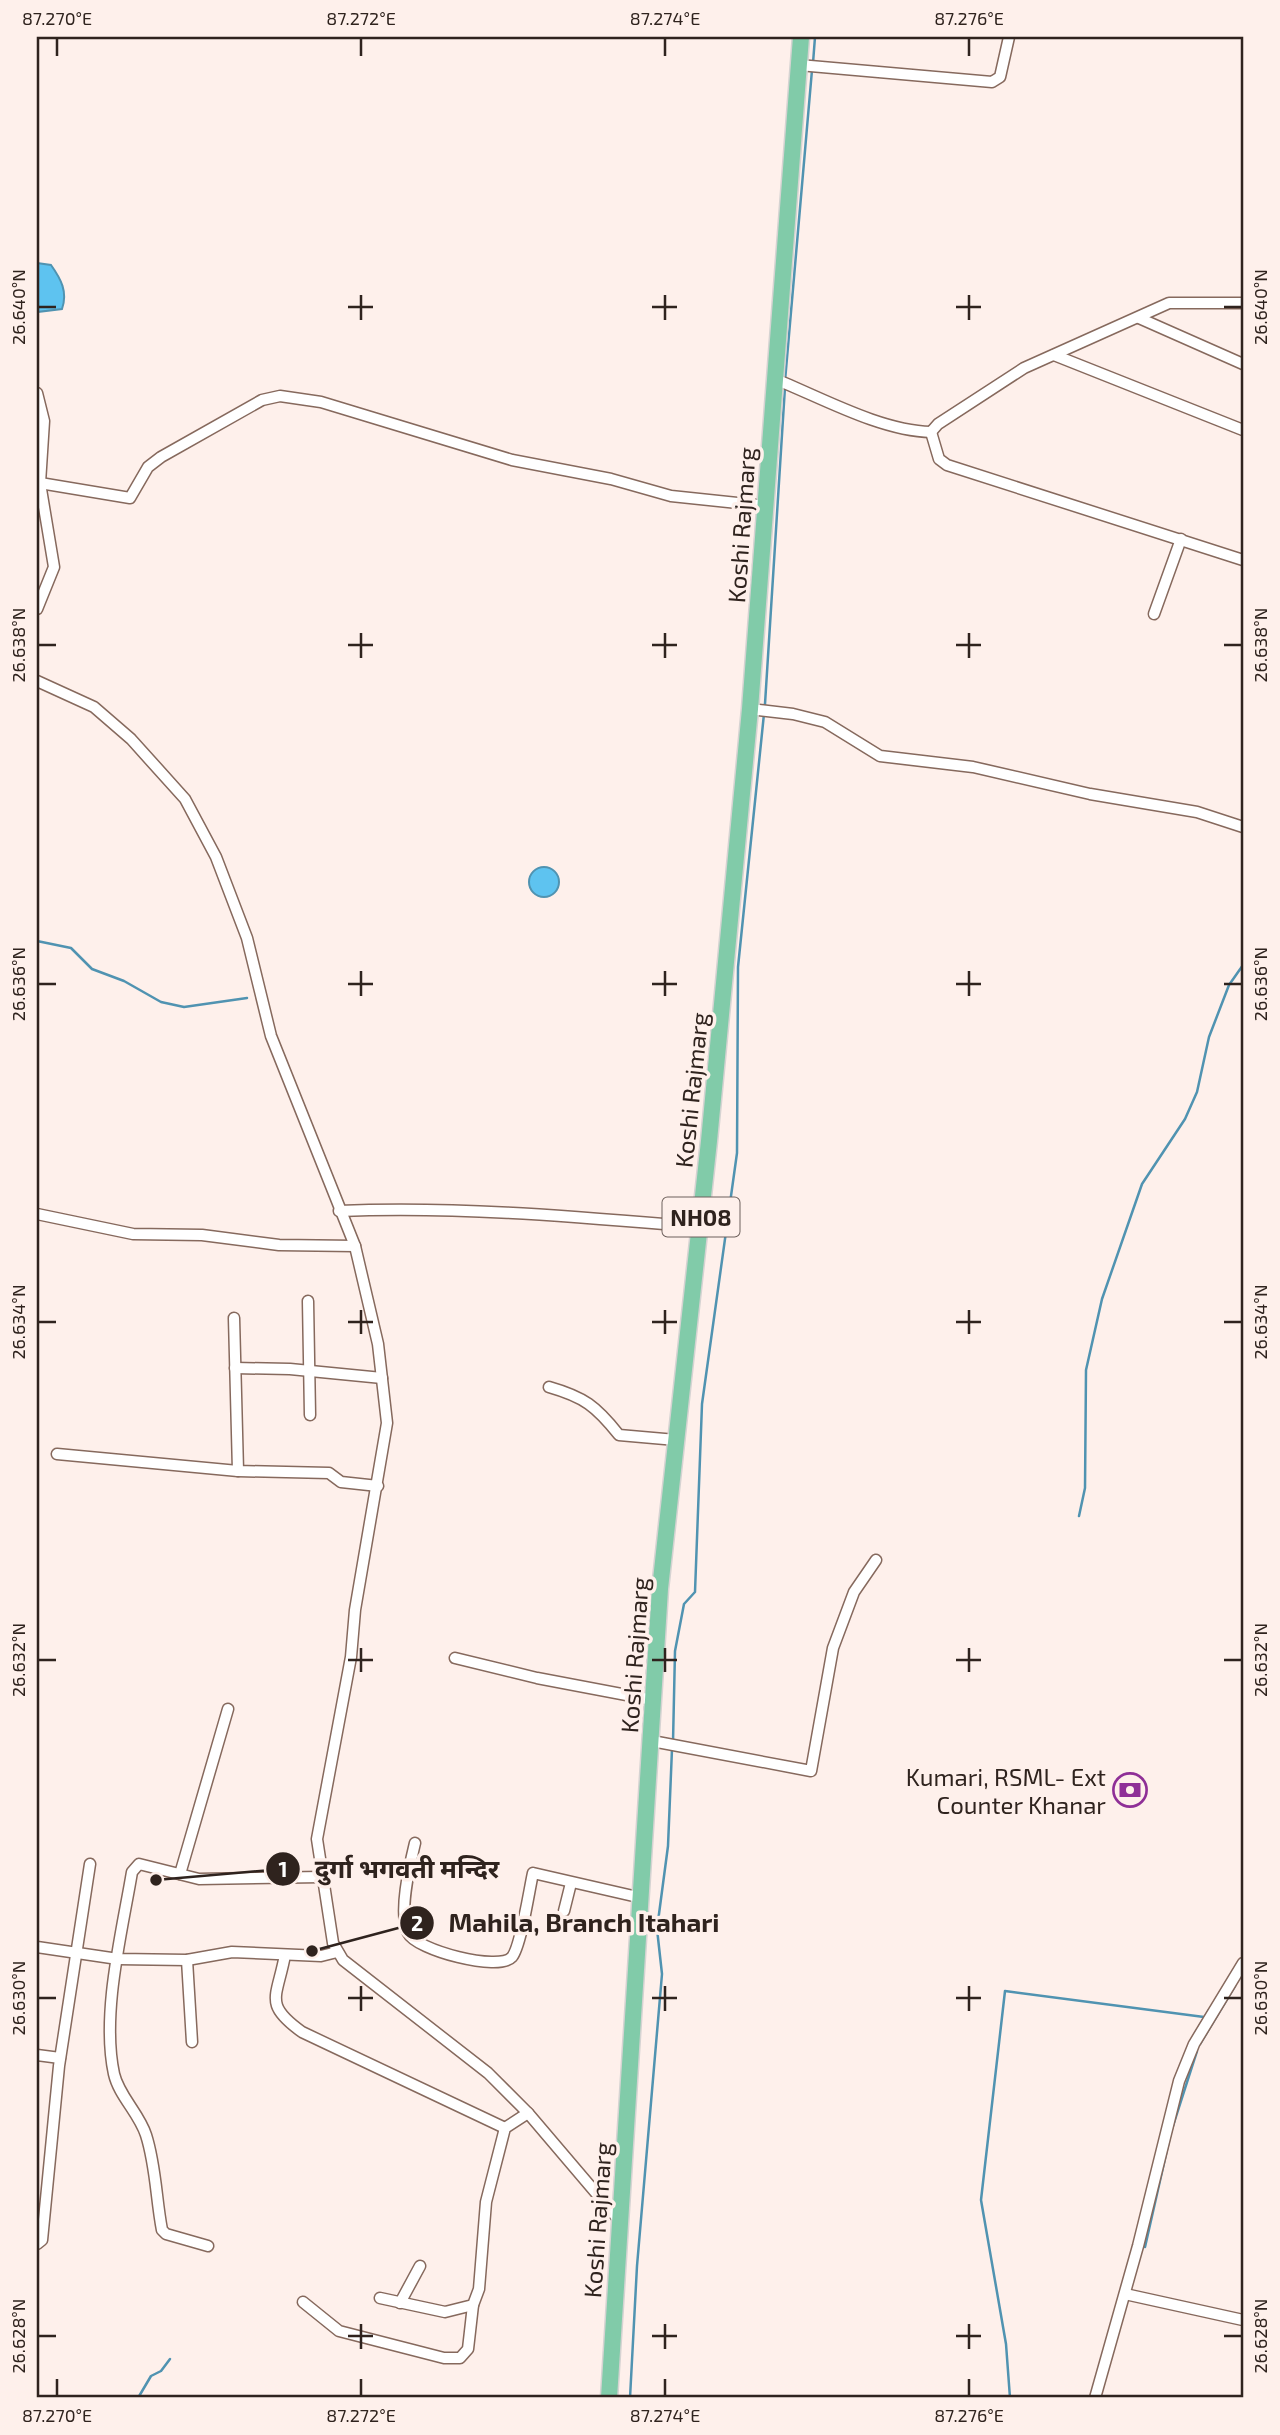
<svg xmlns="http://www.w3.org/2000/svg" width="1280" height="2435" font-family="'Exo 2','Noto Sans Devanagari',sans-serif">
<style>
.water{fill:#5ec3f0;stroke:#5093b1;stroke-width:2}
.lines{fill:none;stroke-linecap:round;stroke-linejoin:round}
.stream{stroke:#5093b1;stroke-width:2.5}
.minor-casing{stroke:#86695d;stroke-width:13}
.primary-casing{stroke:#d5d3d2;stroke-width:19}
.minor{stroke:#fff;stroke-width:10}
.primary{stroke:#81cba9;stroke-width:16}
.ticks{fill:none;stroke:#2f231e;stroke-width:2.5}
.labels{text-anchor:middle;dominant-baseline:central;stroke-width:7;stroke-linejoin:round;paint-order:stroke}
.shield{fill:#fef0eb;stroke:#6d605c;stroke-width:2}
.shield-label{font-size:23px;font-weight:bold;fill:#2f231e}
.street-label{font-size:24px;fill:#2f231e;stroke:#fef0eb}
.poi-label{font-size:24px;fill:#2f231e;stroke:#fef0eb;text-anchor:end}
.leader{fill:none;stroke:#2f231e;stroke-width:2.5}
.callout-dot{fill:#2f231e;stroke:#fef0eb;stroke-width:2.5}
.mark-label{font-size:21px;text-anchor:middle;font-weight:bold;fill:#fff}
.callout-label{font-size:26px;text-anchor:middle;font-weight:bold;fill:#2f231e;stroke:#fef0eb;stroke-width:7;stroke-linejoin:round;paint-order:stroke}
.neatline{fill:none;stroke:#2f231e;stroke-width:2.5}
.ticks-label{font-size:18px;text-anchor:middle;fill:#2f231e}
</style>
<rect width="100%" height="100%" fill="#fef0eb"/>
<g class="water">
<path d="M37 263 51 265C61 279 68 292 62 309L37 312Z"/>
<circle cx="544" cy="882" r="15"/>
</g>
<g class="lines">
<g class="stream">
<polyline points="813,63 815,37"/>
<polyline points="785,381 812,70"/>
<polyline points="37,941 71,948 92,969 124,981 161,1002 184,1007 247,998"/>
<polyline points="1079,1516 1085,1488 1086,1370 1102,1299 1142,1184 1185,1119 1197,1092 1209,1037 1229,985 1243,965"/>
<polyline points="673,1742 675,1651 684,1604 695,1592 702,1404 737,1153 738,967 765,704 785,387"/>
<polyline points="1200,2025 1209,2010"/>
<polyline points="1200,2044 1235,1986"/>
<polyline points="1161,2134 1169,2103"/>
<polyline points="1145,2247 1171,2132 1197,2051"/>
<polyline points="138,2398 151,2376 161,2371 170,2359"/>
<polyline points="630,2398 637,2266 662,1974 657,1929 668,1846 672,1749"/>
<polyline points="1010,2398 1006,2344 981,2200 1005,1991 1204,2017"/>
</g>
<g class="minor-casing">
<g id="minor">
<polyline points="799,65 992,82 1000,77 1009,37"/>
<polyline points="1139,318 1243,364"/>
<polyline points="1054,355 1243,430"/>
<path d="M775 379C822 398 881 431 931 432L938 424 1024 368 1169 303H1243"/>
<polyline points="37,393 44,421 40,483 54,567 37,609"/>
<polyline points="931,432 939,459 947,465 1243,560"/>
<polyline points="40,483 130,498 148,467 161,457 262,400 280,396 321,402 512,460 611,479 671,496 766,506"/>
<polyline points="1154,614 1181,539"/>
<polyline points="37,681 94,707 131,739 185,799 216,857 247,938 271,1036 355,1246 378,1344 387,1423 355,1610 351,1657 317,1839 333,1943 343,1960 488,2073 528,2113 619,2220"/>
<polyline points="750,709 793,714 825,722 880,756 973,767 1090,794 1197,812 1243,827"/>
<path d="M339 1211C460 1206 579 1217 700 1227"/>
<polyline points="37,1214 133,1234 202,1235 279,1245 355,1246"/>
<polyline points="308,1301 310,1415"/>
<polyline points="234,1318 238,1471"/>
<polyline points="235,1368 290,1369 382,1378"/>
<path d="M549 1387C584 1397 596 1406 619 1435L676 1440"/>
<polyline points="57,1454 238,1471 329,1473 341,1482 378,1486"/>
<polyline points="455,1658 537,1678 653,1700"/>
<polyline points="652,1741 811,1771 833,1648 854,1592 876,1560"/>
<path d="M415 1843C410 1864 398 1913 408 1933 416 1950 499 1972 512 1957 521 1946 529 1891 533 1873L642 1898"/>
<polyline points="180,1874 228,1709"/>
<polyline points="564,1911 571,1883"/>
<polyline points="37,1947 118,1959 187,1960 232,1952 321,1956 337,1952"/>
<path d="M285 1955C277 1998 263 2004 302 2032L505 2128"/>
<polyline points="187,1960 192,2042"/>
<polyline points="37,2055 60,2058"/>
<polyline points="37,2244 42,2240 59,2066 90,1864"/>
<path d="M208 2246 166 2234 162 2230C156 2199 156 2166 146 2135 139 2113 119 2096 114 2074 101 2014 122 1932 132 1872L139 1864 199 1879 322 1877"/>
<polyline points="1125,2294 1243,2320"/>
<polyline points="380,2298 445,2312 473,2305 479,2289 486,2202 505,2128 528,2113"/>
<polyline points="303,2302 339,2331 444,2358 460,2358 468,2349 473,2305"/>
<polyline points="400,2303 420,2266"/>
<polyline points="1095,2398 1138,2246 1179,2081 1194,2044 1243,1963"/>
</g>
</g>
<g class="primary-casing">
<polyline id="primary" points="609,2398 660,1589 709,1141 750,709 801,37"/>
</g>
<use href="#minor" class="minor"/>
<use href="#primary" class="primary"/>
</g>
<path class="ticks" d="M57 38V56M361 38V56M665 38V56M969 38V56M361 295V320M665 295V320M969 295V320M38 307H56M348 307H373M652 307H677M956 307H981M1224 307H1242M361 633V658M665 633V658M969 633V658M38 645H56M348 645H373M652 645H677M956 645H981M1224 645H1242M361 971V996M665 971V996M969 971V996M38 984H56M348 984H373M652 984H677M956 984H981M1224 984H1242M361 1310V1334M665 1310V1334M969 1310V1334M38 1322H56M348 1322H373M652 1322H677M956 1322H981M1224 1322H1242M361 1648V1672M665 1648V1672M969 1648V1672M38 1660H56M348 1660H373M652 1660H677M956 1660H981M1224 1660H1242M361 1986V2011M665 1986V2011M969 1986V2011M38 1998H56M348 1998H373M652 1998H677M956 1998H981M1224 1998H1242M361 2324V2349M665 2324V2349M969 2324V2349M38 2336H56M348 2336H373M652 2336H677M956 2336H981M1224 2336H1242M57 2379V2396M361 2379V2396M665 2379V2396M969 2379V2396"/>
<defs>
<g id="bank-ring" transform="scale(1.75)"><circle r="9.5" fill="#fef0eb" stroke="#8f2f97" stroke-width="1.5"/><path d="M-6-4H6V4H-6ZM0-2.3a2.3 2.3 0 1 0 0 4.6a2.3 2.3 0 1 0 0-4.6Z" fill="#8f2f97"/></g>
</defs>
<g fill-rule="evenodd">
<use href="#bank-ring" x="1130" y="1790"/>
</g>
<g class="labels">
<rect class="shield" x="662.5" y="1197.5" width="77" height="39" rx="5"/>
<g class="shield-label">
<text x="701" y="1217">NH08</text>
</g>
<g class="street-label">
<text transform="translate(741 525) rotate(-86)">Koshi Rajmarg</text>
<text transform="translate(691 1090) rotate(-84)">Koshi Rajmarg</text>
<text transform="translate(634 1655) rotate(-86)">Koshi Rajmarg</text>
<text transform="translate(597 2220) rotate(-86)">Koshi Rajmarg</text>
</g>
<g class="poi-label">
<text x="1106" y="1776">Kumari, RSML- Ext<tspan x="1106" dy="28">Counter Khanar</tspan></text>
</g>
</g>
<path class="leader" d="M156 1880L283 1869M312 1951L417 1923"/>
<g class="callout-dot">
<circle cx="156" cy="1880" r="7"/>
<circle cx="312" cy="1951" r="7"/>
<circle cx="283" cy="1869" r="18"/>
<circle cx="417" cy="1923" r="18"/>
</g>
<g class="mark-label">
<text x="283" y="1877">1</text>
<text x="417" y="1931">2</text>
</g>
<g class="callout-label">
<text x="407" y="1878">दुर्गा भगवती मन्दिर</text>
<text x="584" y="1932">Mahila, Branch Itahari</text>
</g>
<rect width="1280" height="2435" fill="none" stroke="#fef0eb" stroke-width="77"/>
<rect x="38" y="38" width="1204" height="2358" class="neatline"/>
<g class="ticks-label">
<text x="57" y="25">87.270°E</text>
<text x="361" y="25">87.272°E</text>
<text x="665" y="25">87.274°E</text>
<text x="969" y="25">87.276°E</text>
<text transform="translate(19 307) rotate(-90)" y="6">26.640°N</text>
<text transform="translate(1261 307) rotate(-90)" y="6">26.640°N</text>
<text transform="translate(19 645) rotate(-90)" y="6">26.638°N</text>
<text transform="translate(1261 645) rotate(-90)" y="6">26.638°N</text>
<text transform="translate(19 984) rotate(-90)" y="6">26.636°N</text>
<text transform="translate(1261 984) rotate(-90)" y="6">26.636°N</text>
<text transform="translate(19 1322) rotate(-90)" y="6">26.634°N</text>
<text transform="translate(1261 1322) rotate(-90)" y="6">26.634°N</text>
<text transform="translate(19 1660) rotate(-90)" y="6">26.632°N</text>
<text transform="translate(1261 1660) rotate(-90)" y="6">26.632°N</text>
<text transform="translate(19 1998) rotate(-90)" y="6">26.630°N</text>
<text transform="translate(1261 1998) rotate(-90)" y="6">26.630°N</text>
<text transform="translate(19 2336) rotate(-90)" y="6">26.628°N</text>
<text transform="translate(1261 2336) rotate(-90)" y="6">26.628°N</text>
<text x="57" y="2422">87.270°E</text>
<text x="361" y="2422">87.272°E</text>
<text x="665" y="2422">87.274°E</text>
<text x="969" y="2422">87.276°E</text>
</g>
</svg>
